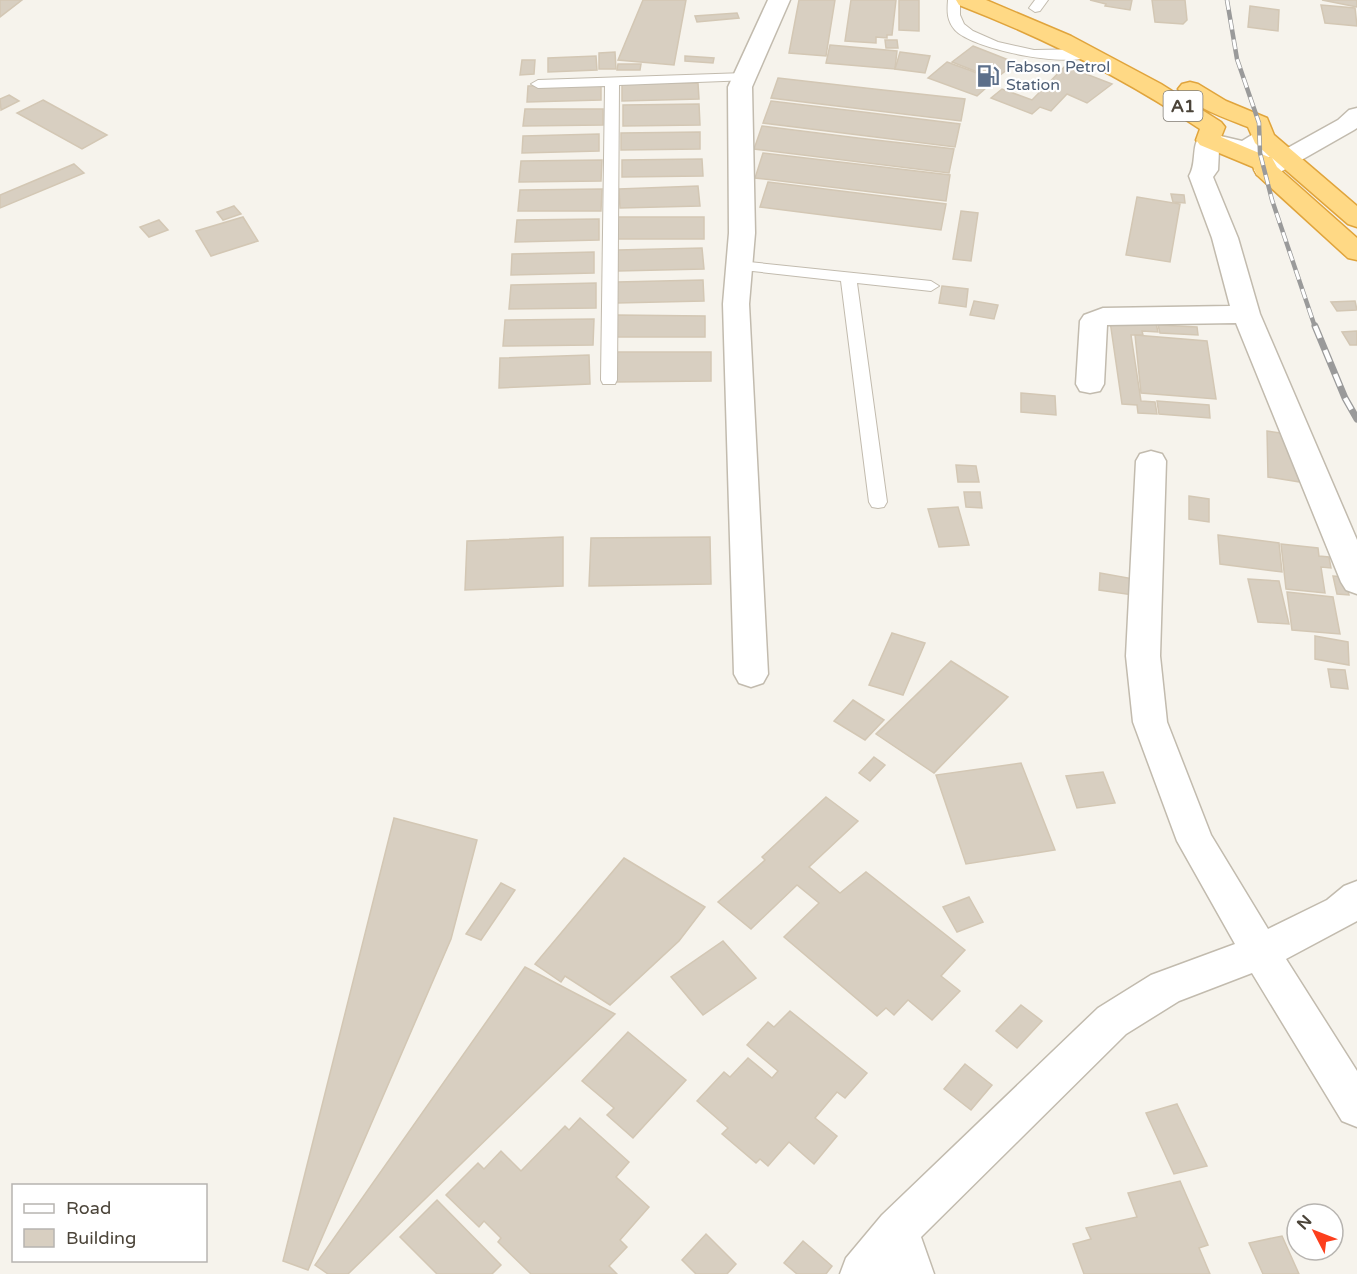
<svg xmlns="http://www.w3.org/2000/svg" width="1357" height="1274" font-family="'Varela Round',sans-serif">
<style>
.building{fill:#d8cfc1;stroke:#d3c7b4;stroke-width:1.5}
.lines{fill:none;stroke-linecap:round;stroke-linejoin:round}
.service-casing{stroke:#c2bbae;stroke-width:2}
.minor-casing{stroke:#c2bbae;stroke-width:3}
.trunk-casing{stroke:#e0a43c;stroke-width:3}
.service{fill:#fff;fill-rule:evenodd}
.minor{fill:#fff;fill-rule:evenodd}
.trunk{fill:#ffd985;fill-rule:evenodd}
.rail-far1-casing{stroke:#9a9a9a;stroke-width:4.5}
.rail-casing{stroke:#9a9a9a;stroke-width:7}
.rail-far1{stroke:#fff;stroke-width:3;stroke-dasharray:10;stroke-linecap:butt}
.rail{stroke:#fff;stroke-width:4.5;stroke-dasharray:13;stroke-linecap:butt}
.labels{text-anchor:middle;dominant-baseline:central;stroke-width:4.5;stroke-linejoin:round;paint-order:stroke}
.far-service-label{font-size:16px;fill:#4e5e75;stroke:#fff;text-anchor:start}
.shield{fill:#fff;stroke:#817c74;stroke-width:1.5}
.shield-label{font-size:18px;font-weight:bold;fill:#4b4439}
</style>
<rect width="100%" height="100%" fill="#f6f3ec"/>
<g class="building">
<polygon points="0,0 22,0 0,17"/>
<polygon points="643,0 686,0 674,65 618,60"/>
<polygon points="799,0 835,0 826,56 789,53"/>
<polygon points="851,0 896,0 892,35 887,35 887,38 876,37 876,43 845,41"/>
<polygon points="899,0 919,0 919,31 899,30"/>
<polygon points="1090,0 1132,0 1130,10 1105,6 1106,4"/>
<polygon points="1152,0 1185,0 1187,20 1183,24 1155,22"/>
<polygon points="1322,0 1357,0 1357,7"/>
<polygon points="1321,5 1355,8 1357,26 1325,23"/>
<polygon points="1250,6 1279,10 1278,31 1248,27"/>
<polygon points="737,13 739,18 697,22 695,16"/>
<polygon points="885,40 897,40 898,48 886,48"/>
<polygon points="830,45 897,51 895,69 826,63"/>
<polygon points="973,46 996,55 1016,63 995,79 952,62"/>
<polygon points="615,52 616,69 599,69 599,53"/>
<polygon points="900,52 930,56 925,73 895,69"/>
<polygon points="596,56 597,70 548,72 548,58"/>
<polygon points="685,56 714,58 713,63 685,61"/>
<polygon points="522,60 535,60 534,74 520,75"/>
<polygon points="947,62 969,70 995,80 977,96 928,78"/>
<polygon points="618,64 641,64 640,70 617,70"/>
<polygon points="1066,65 1088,72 1086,74 1112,84 1087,103 1067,94 1051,111 1040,107 1032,114 991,98 1002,89 1032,100"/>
<polygon points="778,78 874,89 965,99 961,121 771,98"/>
<polygon points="698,83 699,99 622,101 622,84"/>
<polygon points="601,85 601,100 527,102 528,86"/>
<polygon points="9,95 19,101 1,110 0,99"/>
<polygon points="43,100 107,135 82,149 17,113"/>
<polygon points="771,101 863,112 960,124 955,147 763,123"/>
<polygon points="699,104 700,125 623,126 623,105"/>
<polygon points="525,109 603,109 603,125 523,126"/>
<polygon points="762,126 858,138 954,149 949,173 754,149"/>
<polygon points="700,132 700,149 621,150 621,133"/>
<polygon points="599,134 599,151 522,153 523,136"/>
<polygon points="763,153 950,175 946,201 755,178"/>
<polygon points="702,159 703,176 622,177 622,160"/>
<polygon points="602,160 601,181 519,182 521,161"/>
<polygon points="74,164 84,173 0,208 0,195"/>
<polygon points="768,182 946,204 941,230 760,207"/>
<polygon points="698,186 700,206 620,208 619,189"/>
<polygon points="602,189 601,211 518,211 520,190"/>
<polygon points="1171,194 1184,195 1185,203 1173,202"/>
<polygon points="1137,197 1180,204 1170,262 1126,255"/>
<polygon points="234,206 241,214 223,220 217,212"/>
<polygon points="961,211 978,213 971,261 953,259"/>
<polygon points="243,217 258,241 211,256 196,231"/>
<polygon points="618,217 704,217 704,239 617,239"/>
<polygon points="599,219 599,240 515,242 517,220"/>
<polygon points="159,220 168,230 149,237 140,227"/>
<polygon points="702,248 704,269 618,271 618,250"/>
<polygon points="594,252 594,273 511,275 512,254"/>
<polygon points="703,280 704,301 617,303 617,282"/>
<polygon points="596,283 596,308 509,309 511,285"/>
<polygon points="942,286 968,289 966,307 939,303"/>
<polygon points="974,301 998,305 994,319 970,315"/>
<polygon points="1355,301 1357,310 1337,311 1331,302"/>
<polygon points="617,315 705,316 705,337 616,337"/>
<polygon points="594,319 593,345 503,346 505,320"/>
<polygon points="1110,321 1156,323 1158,332 1142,331 1143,335 1131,335 1141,401 1155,402 1157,414 1138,413 1137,405 1122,404"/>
<polygon points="1158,325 1197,327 1198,335 1160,333"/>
<polygon points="1357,331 1357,345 1350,345 1342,332"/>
<polygon points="1135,335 1207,341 1216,399 1141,393"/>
<polygon points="616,352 711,352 711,381 615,382"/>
<polygon points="589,355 590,384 499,388 500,358"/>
<polygon points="1021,393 1055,396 1056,415 1021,412"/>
<polygon points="1157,401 1209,405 1210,418 1159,414"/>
<polygon points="1267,431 1294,435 1306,483 1268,477"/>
<polygon points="956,465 976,466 979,482 958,482"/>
<polygon points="964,492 980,492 982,508 966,507"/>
<polygon points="1189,496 1209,499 1209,522 1189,519"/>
<polygon points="958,507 969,545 939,547 928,509"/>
<polygon points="1218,535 1279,543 1282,572 1220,564"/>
<polygon points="563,537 563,586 465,590 467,541"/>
<polygon points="710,537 711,584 589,586 591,538"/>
<polygon points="1281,544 1318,548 1319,556 1329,557 1331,568 1321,567 1325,593 1286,589"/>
<polygon points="1100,573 1134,579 1133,595 1099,590"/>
<polygon points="1333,576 1345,577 1349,595 1337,594"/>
<polygon points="1248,579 1279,581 1289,624 1258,622"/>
<polygon points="1287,592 1333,597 1340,634 1292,630"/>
<polygon points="892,633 925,643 903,695 869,685"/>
<polygon points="1315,636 1348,642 1349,665 1315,659"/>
<polygon points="951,661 1008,697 934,773 876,734"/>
<polygon points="1328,669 1345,670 1348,689 1331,687"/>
<polygon points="853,700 884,720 865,740 834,721"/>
<polygon points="874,757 885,765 870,781 859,773"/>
<polygon points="1021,763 1055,850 966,864 936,775"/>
<polygon points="1103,772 1115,803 1077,808 1066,776"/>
<polygon points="826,797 858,821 809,867 840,893 866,872 965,950 941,976 960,991 932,1020 908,1000 894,1015 886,1008 877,1016 784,937 819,903 797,885 751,929 718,902 765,860 762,857"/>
<polygon points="394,818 477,840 451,939 308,1270 283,1261"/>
<polygon points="624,858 705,907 679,941 610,1005 565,976 561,982 535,964"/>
<polygon points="501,883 515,890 481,940 466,934"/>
<polygon points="969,897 983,922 957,932 943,907"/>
<polygon points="723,941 756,978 703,1015 671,977"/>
<polygon points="525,967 615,1014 348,1274 328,1274 315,1265"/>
<polygon points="1021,1005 1042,1021 1017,1048 996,1031"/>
<polygon points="790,1011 867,1073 845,1098 837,1092 815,1118 837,1136 814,1164 789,1142 768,1166 760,1159 756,1163 722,1134 728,1128 697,1101 724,1072 730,1077 748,1058 772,1078 778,1071 747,1045 768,1022 774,1027"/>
<polygon points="628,1032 686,1080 633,1138 607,1115 614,1108 582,1081"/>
<polygon points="965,1064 992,1085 971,1110 944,1089"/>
<polygon points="1177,1104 1207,1166 1174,1174 1146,1113"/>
<polygon points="580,1118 629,1162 616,1177 649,1207 620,1240 627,1247 609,1266 617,1274 531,1274 498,1242 501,1238 484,1221 479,1227 446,1195 478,1163 484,1169 501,1151 521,1171 565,1126 569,1130"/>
<polygon points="1180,1181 1208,1245 1199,1248 1210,1274 1084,1274 1073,1244 1091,1239 1086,1228 1137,1217 1128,1193"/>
<polygon points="437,1200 501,1265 492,1274 437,1274 400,1237"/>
<polygon points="706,1234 736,1264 727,1274 696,1274 682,1260"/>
<polygon points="1282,1236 1299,1274 1263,1274 1249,1243"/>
<polygon points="803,1241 832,1266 826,1274 797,1274 784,1263"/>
</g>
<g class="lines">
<g class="service-casing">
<g id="service">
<path d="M948 0H960V15L964 24 973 31 998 42 1034 50 1090 49 1097 53C1078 71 973 50 955 30 947 21 947 12 948 0Z"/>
<polygon points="1035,0 1048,0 1040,11 1035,12 1029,8"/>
<polygon points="745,73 750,74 752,77 750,80 619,85 617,380 615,384 603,384 601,380 605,86 538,88 531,84 538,80"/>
<polygon points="739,261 931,281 939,286 931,291 857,283 887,502 884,507 878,508 872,507 869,502 841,281 734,269 731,266 734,263"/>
</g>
</g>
<g class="minor-casing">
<g id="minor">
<polygon points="768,0 790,0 752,87 755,233 749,304 768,674 763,683 751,687 739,683 734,674 723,304 729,233 728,87"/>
<polygon points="1357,108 1357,128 1354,130 1275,175 1266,177 1257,175 1254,170 1257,165 1338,120 1349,110"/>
<path d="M1263 131 1271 133 1275 138 1267 146 1272 153 1269 158 1260 160 1219 150 1218 170 1213 177 1238 238 1260 314 1357 540V594L1346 590 1341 582 1236 323 1107 325 1104 384 1100 391 1090 393 1080 391 1076 384 1080 321 1084 315 1103 308 1230 306 1212 238 1189 176C1197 163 1191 147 1200 135L1208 133 1242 141 1255 133Z"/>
<polygon points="1151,451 1162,454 1166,461 1160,656 1167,722 1211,835 1268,929 1327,900 1344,886 1357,881 1357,921 1286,959 1357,1071 1357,1127 1342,1121 1252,973 1179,1001 1126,1034 921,1237 934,1274 840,1274 846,1258 882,1215 1098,1008 1151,975 1235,944 1177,841 1133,722 1126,656 1136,461 1140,454"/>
</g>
</g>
<g class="trunk-casing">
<path id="trunk" d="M956 0H986L1071 36 1161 84 1221 122 1225 127 1221 137 1271 158 1255 143 1248 127C1228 119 1191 107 1178 89L1182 84 1190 82 1198 84 1226 101 1267 118 1274 135 1357 206V227L1348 224 1272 158 1277 167 1357 238V260L1348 258 1257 175 1253 167 1200 145 1196 140 1200 129C1124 78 1044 38 959 5Z"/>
</g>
<use href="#service" class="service"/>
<use href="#minor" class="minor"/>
<use href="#trunk" class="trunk"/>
<g class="rail-far1-casing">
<polyline id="rail-far1" points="1227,0 1237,59 1259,123 1260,153 1272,200 1315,327"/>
</g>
<g class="rail-casing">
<polyline id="rail" points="1315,326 1345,398 1357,419"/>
</g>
<use href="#rail-far1" class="rail-far1"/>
<use href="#rail" class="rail"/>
</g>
<defs>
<g id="fuel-bare" transform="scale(1.8)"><path d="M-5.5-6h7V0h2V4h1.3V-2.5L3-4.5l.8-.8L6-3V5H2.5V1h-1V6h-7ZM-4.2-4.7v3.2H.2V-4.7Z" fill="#5c6f8a" stroke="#fff" stroke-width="2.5" paint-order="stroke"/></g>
</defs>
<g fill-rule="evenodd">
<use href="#fuel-bare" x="988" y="76"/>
</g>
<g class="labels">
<g class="far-service-label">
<text x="1006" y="67">Fabson Petrol<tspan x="1006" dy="18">Station</tspan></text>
</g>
<rect class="shield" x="1163.5" y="91" width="39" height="30" rx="4.5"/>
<g class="shield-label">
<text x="1183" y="106">A1</text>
</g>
</g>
<rect x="12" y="1184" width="195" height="78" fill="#ffffff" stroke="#b7b4b0" stroke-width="1.5"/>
<rect x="24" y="1204" width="30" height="9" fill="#ffffff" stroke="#b7b4b0" stroke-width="1.5"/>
<text x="66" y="1214" font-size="18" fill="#4b4439">Road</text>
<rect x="24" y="1229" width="30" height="18" fill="#d8cfc1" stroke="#b7b4b0" stroke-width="1.5"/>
<text x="66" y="1244" font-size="18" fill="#4b4439">Building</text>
<g transform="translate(1315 1232) rotate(312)"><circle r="28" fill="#ffffff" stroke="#b7b4b0" stroke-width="1.5"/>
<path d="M0-4.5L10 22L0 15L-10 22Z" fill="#fc3f1d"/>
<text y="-9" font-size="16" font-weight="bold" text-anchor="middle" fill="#4b4439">N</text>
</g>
</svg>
